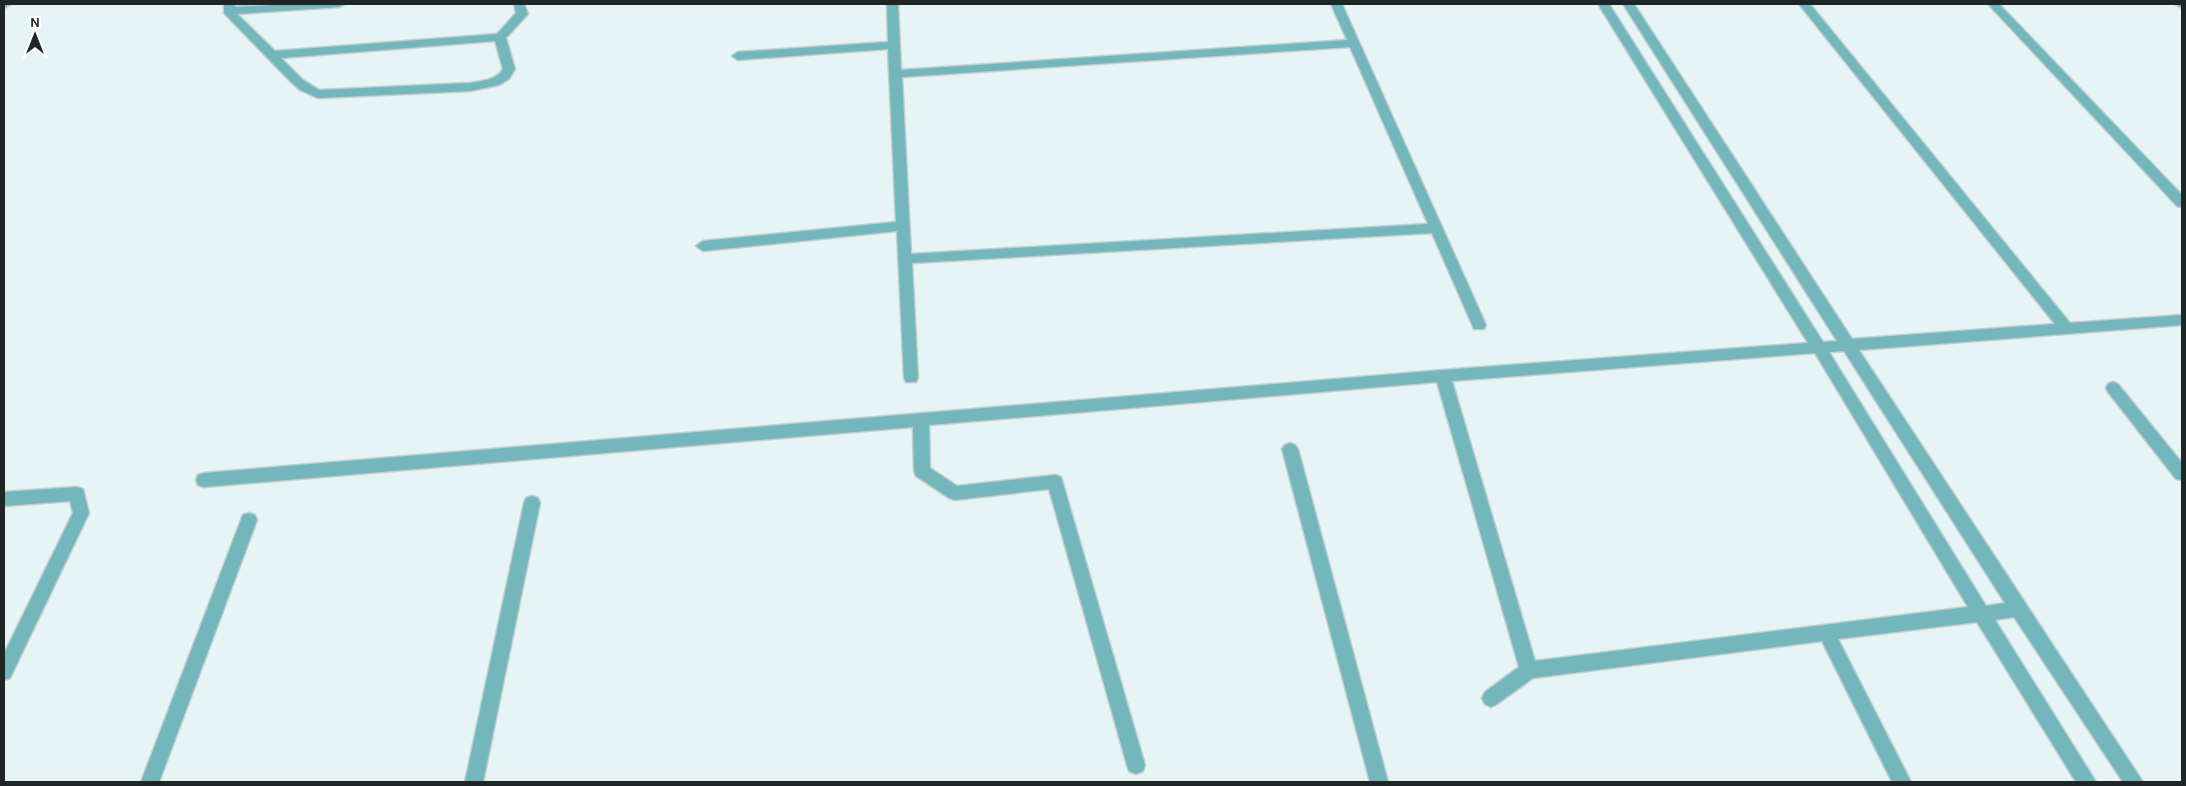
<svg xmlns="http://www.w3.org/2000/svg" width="2186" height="786" font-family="Karla,sans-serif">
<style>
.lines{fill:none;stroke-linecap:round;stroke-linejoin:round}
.minor-casing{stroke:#c2cfd0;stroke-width:3}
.minor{fill:#73b7bd;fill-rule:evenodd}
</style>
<rect width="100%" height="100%" fill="#e6f4f5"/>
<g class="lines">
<g class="minor-casing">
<g id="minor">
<polygon points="4,4 11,4 4,8"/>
<path d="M224 4H235V7L290 4H345L339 7 237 14 275 51 497 34 516 13 514 4H524L528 14 506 38 515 69 509 79 499 85 470 91 318 98 300 90 289 80 224 13ZM495 41 503 69C497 80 482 81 470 83L319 90 303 80 281 58Z"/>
<path d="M887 4H898L901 70 1347 40 1331 4H1342L1486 325 1484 329H1474L1432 233 912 263 918 378 916 382H906L904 378 897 231 703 251 696 246 703 241 896 222 888 49 738 60 732 56 738 52 888 42ZM1350 47 1428 224 911 254 902 77Z"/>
<path d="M1598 4H1609L1823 342 1837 341 1623 4H1634L1852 339 2055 324 1799 4H1810L2070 323 2182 315V325L1859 350 2143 782H2123L2014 617 1995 620 2096 782H2076L1977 622 1838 639 1911 782H1892L1822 641 1533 678 1497 704 1491 707 1485 704 1482 698 1485 692 1519 667 1437 382 929 425 930 468 957 486 1055 475 1061 477 1145 765 1143 771 1136 774 1129 771 1127 765 1049 489 955 500 949 498 916 476 914 471 913 427 204 487 198 485 196 480 198 475 204 473 1443 370 1808 343ZM1844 351 2005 603 1986 606 1829 352ZM1815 353 1968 607 1535 661 1452 381Z"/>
<polygon points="1988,4 1999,4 2182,195 2182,207 2177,206"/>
<polygon points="2175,4 2182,4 2182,8"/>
<polygon points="2113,382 2118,384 2182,463 2182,480 2176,479 2108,392 2106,388 2108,384"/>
<polygon points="1290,443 1295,445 1298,449 1388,782 1370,782 1282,449 1285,445"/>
<polygon points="77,487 83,489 89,513 10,678 4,680 4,654 73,513 70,501 4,506 4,492"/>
<polygon points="532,496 538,498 540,503 483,782 465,782 524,503 526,498"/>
<polygon points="249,513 255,515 257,520 159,782 141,782 241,520 243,515"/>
</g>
</g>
<use href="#minor" class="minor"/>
</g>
<rect width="2186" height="786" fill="none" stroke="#202525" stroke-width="10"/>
<g transform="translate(35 35)" stroke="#ffffff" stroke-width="4" paint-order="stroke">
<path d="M0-4L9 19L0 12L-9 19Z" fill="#202525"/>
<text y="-8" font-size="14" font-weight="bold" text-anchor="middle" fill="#202525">N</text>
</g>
</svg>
